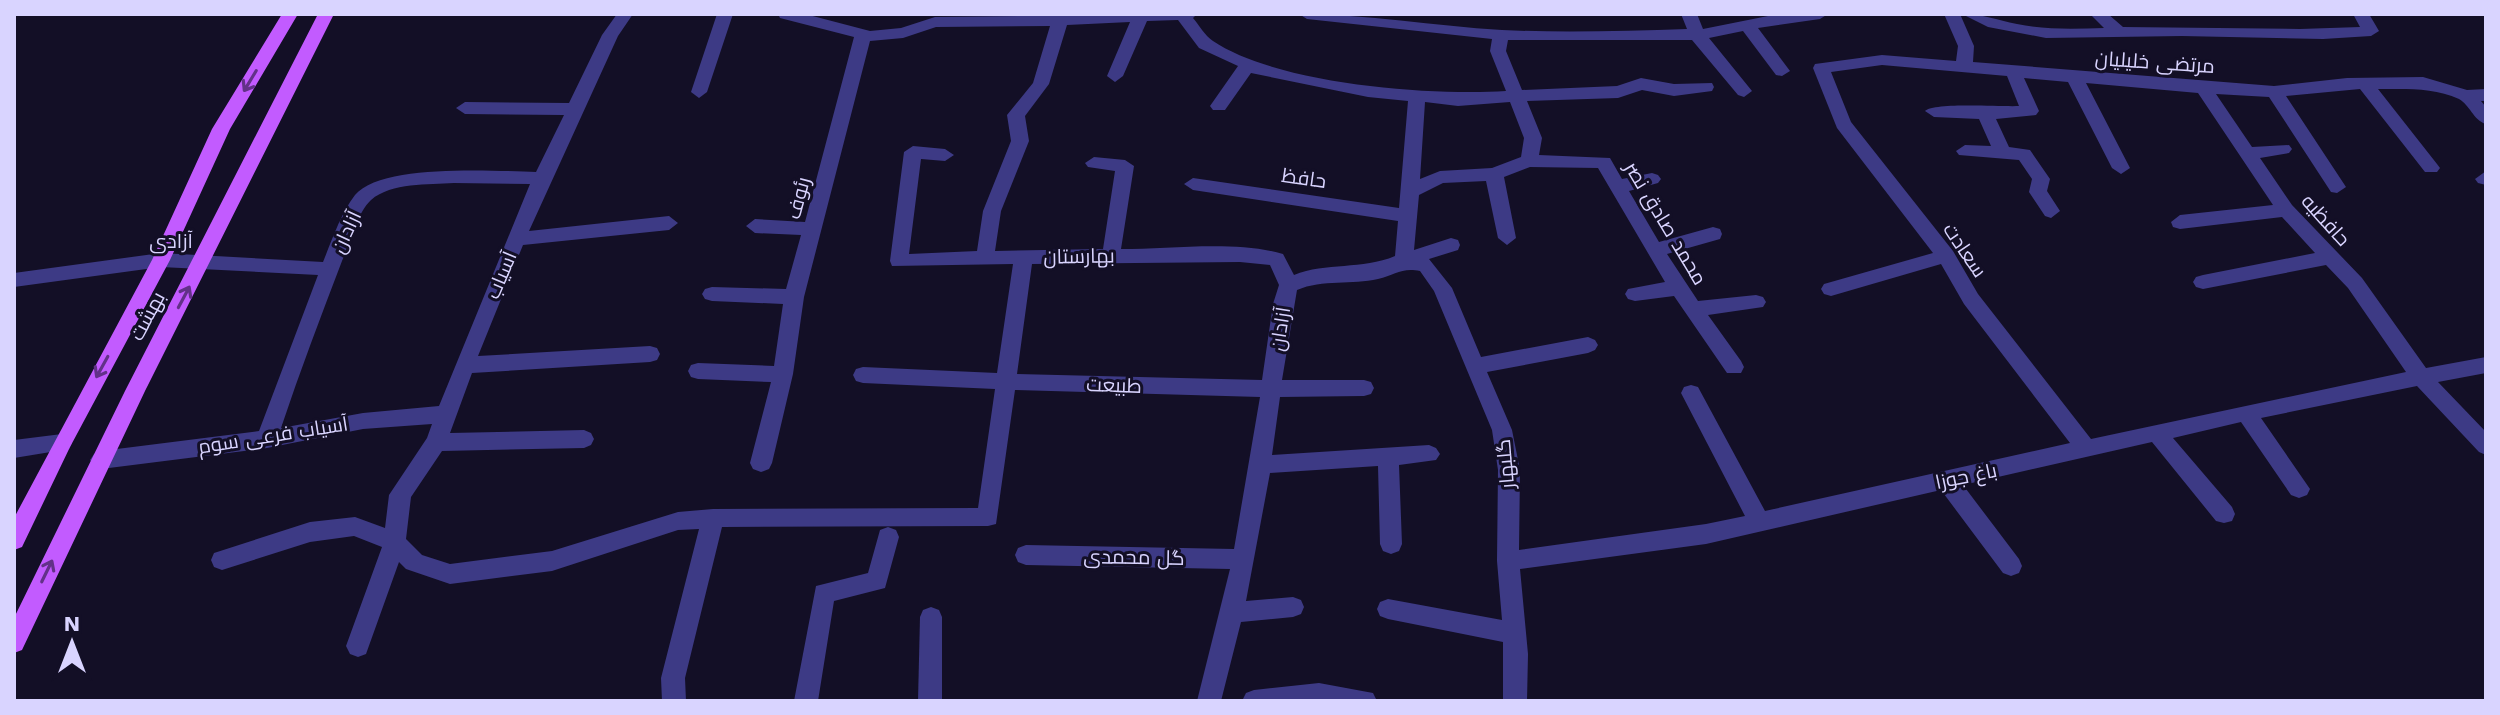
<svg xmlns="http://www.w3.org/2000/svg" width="2500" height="715" font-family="'Work Sans',Cairo,sans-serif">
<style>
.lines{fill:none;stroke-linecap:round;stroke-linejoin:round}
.minor{fill:#3d3a85;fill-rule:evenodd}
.major{fill:#c25bff;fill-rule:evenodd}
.oneway{stroke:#623188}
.labels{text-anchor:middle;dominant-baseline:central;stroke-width:6;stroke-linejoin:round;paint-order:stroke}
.street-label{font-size:20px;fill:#d9d4ff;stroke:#130f26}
</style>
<rect width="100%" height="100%" fill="#130f26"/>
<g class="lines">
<g class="minor">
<path d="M617 14H633L618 36 529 231 669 216 678 223 669 230 523 245 478 356 650 346 657 348 660 354 657 360 650 362 472 373 450 433 584 430 591 433 594 439 591 445 584 448 442 451 411 497 406 539 422 555 450 564 552 551 678 512 713 509 978 508 995 389 863 383 856 381 853 375 856 369 863 367 997 373 1013 264 892 266 890 261 904 152 913 146 945 149 954 155 945 161 921 159 909 254 977 251 983 211 1011 141 1007 115 1033 83 1050 26 936 27 903 38 870 41 804 297 793 374 772 463 769 469 761 472 753 469 750 463 771 382 698 379 691 377 688 371 691 365 698 363 774 366 783 304 712 301 705 299 702 294 705 289 712 287 786 289 801 235 755 233 746 226 755 219 805 222 854 37 780 18 778 14H805L870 31 901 28 935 17 1197 14 1193 18C1199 25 1205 36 1213 41 1277 84 1429 96 1506 91L1490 51 1492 39 1307 19 1299 14C1367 14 1434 26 1502 30 1563 33 1625 31 1687 29L1681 14H1697L1703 29 1778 14H1828L1820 19 1758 28 1790 71 1782 76 1776 75 1743 31 1709 38 1752 91 1744 97 1738 95 1692 40H1508L1506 51 1522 90 1617 86 1641 78 1674 84 1712 83 1714 87 1712 91 1674 96 1642 90 1618 98 1527 101 1542 138 1539 155 1610 158 1622 179 1652 173 1658 175 1661 179 1658 183 1629 191 1659 242 1713 227 1720 229 1722 234 1720 239 1667 254 1698 301 1756 295 1763 297 1766 302 1763 307 1708 315 1741 361 1744 367 1741 373H1727L1674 296 1635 301 1628 299 1625 294 1628 289 1665 282 1598 168 1530 167 1504 177 1516 238 1507 245 1498 238 1486 181 1443 183 1419 195 1414 250 1451 238 1458 240 1460 245 1458 250 1429 259 1452 288 1481 357 1588 337 1595 340 1598 345 1595 350 1588 353 1487 372 1512 430 1520 470 1519 550 1706 524 1745 516 1681 393 1684 387 1691 385 1698 387 1765 511 2070 443 1964 304 1941 264 1831 296 1824 294 1821 289 1824 284 1933 253 1837 128 1813 68 1815 64 1882 55 1956 61 1958 46 1944 14H1960L1974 46 1973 62 2274 86 2347 78 2423 77 2467 90 2486 89V101H2481L2486 107V124C2473 120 2470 105 2459 99 2433 87 2405 89 2378 89L2437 164 2440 168 2437 172H2425L2360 89 2286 96 2346 187 2337 193 2331 192 2269 97 2216 94 2252 147 2289 145 2292 149 2289 153 2260 158 2292 205 2362 278 2426 368 2486 357V373L2438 382 2486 432V455L2479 452 2417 386 2261 418 2310 489 2307 495 2299 498 2291 495 2241 422 2173 438 2232 507 2235 514 2232 521 2224 523 2216 521 2152 442 1963 485 2019 559 2022 566 2019 573 2011 576 2003 573 1941 490 1706 544 1520 569 1528 654 1527 701H1503V642L1388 619 1380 616 1377 609 1380 602 1388 599 1502 620 1497 561 1498 470 1492 430 1434 291 1420 271C1402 267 1395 275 1378 279 1352 285 1323 279 1297 290L1282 380H1364L1371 382 1374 388 1371 394 1364 396 1280 397 1272 455 1429 445 1436 448 1440 454 1436 460 1399 465 1402 544 1399 551 1391 554 1383 551 1380 544 1378 466 1270 473 1246 601 1293 597 1301 600 1304 607 1301 614 1293 617 1241 622 1221 701H1197L1230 569 1026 565 1018 562 1015 555 1018 548 1026 545 1234 549 1260 397 1015 390 996 524 988 526 722 527 685 678 686 701H662L661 678 699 529 678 530 552 571 450 584 406 569 399 562 366 654 358 657 350 654 346 646 382 547 354 536 310 542 222 570 214 567 211 560 214 553 310 522 355 517 385 528 389 495 427 438 432 424 363 429 267 448 101 469 94 466 90 460 94 454 101 451 259 431 318 275 161 267 14 287V273L161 253 323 262C332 240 341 213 355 195 381 163 497 171 536 172L564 115 465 114 456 108 465 102 569 103 602 35ZM1178 20 1199 48 1238 66 1210 106 1213 110H1225L1251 73 1368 97 1408 101 1399 208 1193 178 1184 184 1193 190 1398 221 1395 256C1362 270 1326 262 1294 275L1283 254C1237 240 1170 249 1121 249L1134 166 1125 160 1094 157 1085 163 1088 167 1115 171 1103 249 995 251 1001 211 1029 141 1025 116 1049 84 1067 25 1130 22 1107 76 1115 82 1123 76 1147 21ZM1882 65 2007 76 2019 106C2002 107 1934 102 1925 111L1934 117 1979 119 1991 146 1965 145 1956 151 1959 155 2019 160 2032 179 2029 192 2045 216 2051 218 2060 211 2047 191 2050 179 2030 150 2009 147 1996 119 2036 115 2039 111 2024 78 2068 82 2112 168 2121 174 2130 168 2086 83 2198 93 2273 205 2180 215 2171 222 2173 227 2180 229 2282 217 2315 253 2203 275 2196 277 2193 282 2196 287 2203 289 2326 265 2348 288 2406 372 2091 439 1978 294 1953 251 1851 122 1831 72ZM1425 102 1458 106 1510 102 1524 138 1521 157 1492 168 1440 171 1420 179ZM454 183 530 184 439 406 363 413 281 428C300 371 321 316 342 261 350 243 357 213 371 200 392 182 428 185 454 183ZM1240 262 1270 265 1279 285 1273 304 1262 380 1017 374 1032 264Z"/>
<polygon points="717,14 733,14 707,92 699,98 691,92"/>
<path d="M1962 14C1982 14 1997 20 2017 24 2045 30 2075 29 2104 28L2090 14H2108L2123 27 2300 29 2360 27 2353 14H2369L2379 31 2371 36 2323 39 2182 36 2046 38 1988 27Z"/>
<polygon points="2486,171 2486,185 2478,183 2475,179"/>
<polygon points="62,434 69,437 72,443 69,449 14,458 14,440"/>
<polygon points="888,527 896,530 899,537 885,588 834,601 818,701 794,701 816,586 868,573 880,530"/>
<polygon points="931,607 939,610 942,617 942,701 918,701 920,617 923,610"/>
<polygon points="1319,683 1373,693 1377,701 1242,701 1246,693 1254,690"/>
</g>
<g class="major">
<polygon points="282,14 298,14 230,129 170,260 70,447 22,547 14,550 14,518 152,260 212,129"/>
<polygon points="318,14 334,14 145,391 22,650 14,653 14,618 125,391"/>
</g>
</g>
<defs><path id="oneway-shaft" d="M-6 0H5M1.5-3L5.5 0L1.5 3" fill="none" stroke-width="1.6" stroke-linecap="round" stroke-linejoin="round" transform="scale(2)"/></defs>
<g class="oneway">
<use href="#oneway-shaft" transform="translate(250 81) rotate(121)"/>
<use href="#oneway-shaft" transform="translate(184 297) rotate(-62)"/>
<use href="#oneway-shaft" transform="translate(102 367) rotate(119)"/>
<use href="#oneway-shaft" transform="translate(47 571) rotate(-64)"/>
</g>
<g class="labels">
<g class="street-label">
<text transform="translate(2155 62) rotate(4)">مرتضی خلیلیان</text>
<text transform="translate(1304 178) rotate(8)">حافظ</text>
<text transform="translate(798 198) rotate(-75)">رئوف</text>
<text transform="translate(2326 220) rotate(48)">حافظیه</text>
<text transform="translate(1666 223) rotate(59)">محمد صادق نصر</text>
<text transform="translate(346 232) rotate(-65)">آزادان</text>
<text x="171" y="241">آزادی</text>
<text transform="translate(1965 250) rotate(56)">سعادت</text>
<text transform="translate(1079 256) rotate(-1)">بهارستان</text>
<text transform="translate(501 275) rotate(-67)">آسیاب</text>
<text transform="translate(147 316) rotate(-62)">بهشت</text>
<text transform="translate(1280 329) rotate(-81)">آزادان</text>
<text transform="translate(1114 385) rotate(2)">طبیعت</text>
<text transform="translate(273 435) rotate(-9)">آسیاب فرعی سوم</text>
<text transform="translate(1505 464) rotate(-95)">گلبهار</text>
<text transform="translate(1966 476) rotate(-12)">باغ جوزا</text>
<text transform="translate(1134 557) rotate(1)">گل محمدی</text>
</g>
</g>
<rect width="2500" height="715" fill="none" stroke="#d9d4ff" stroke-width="32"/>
<g transform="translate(72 643)" stroke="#130f26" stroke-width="6" paint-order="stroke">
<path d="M0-6L14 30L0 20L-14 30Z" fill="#d9d4ff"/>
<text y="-12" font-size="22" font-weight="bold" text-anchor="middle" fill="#d9d4ff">N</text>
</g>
</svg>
